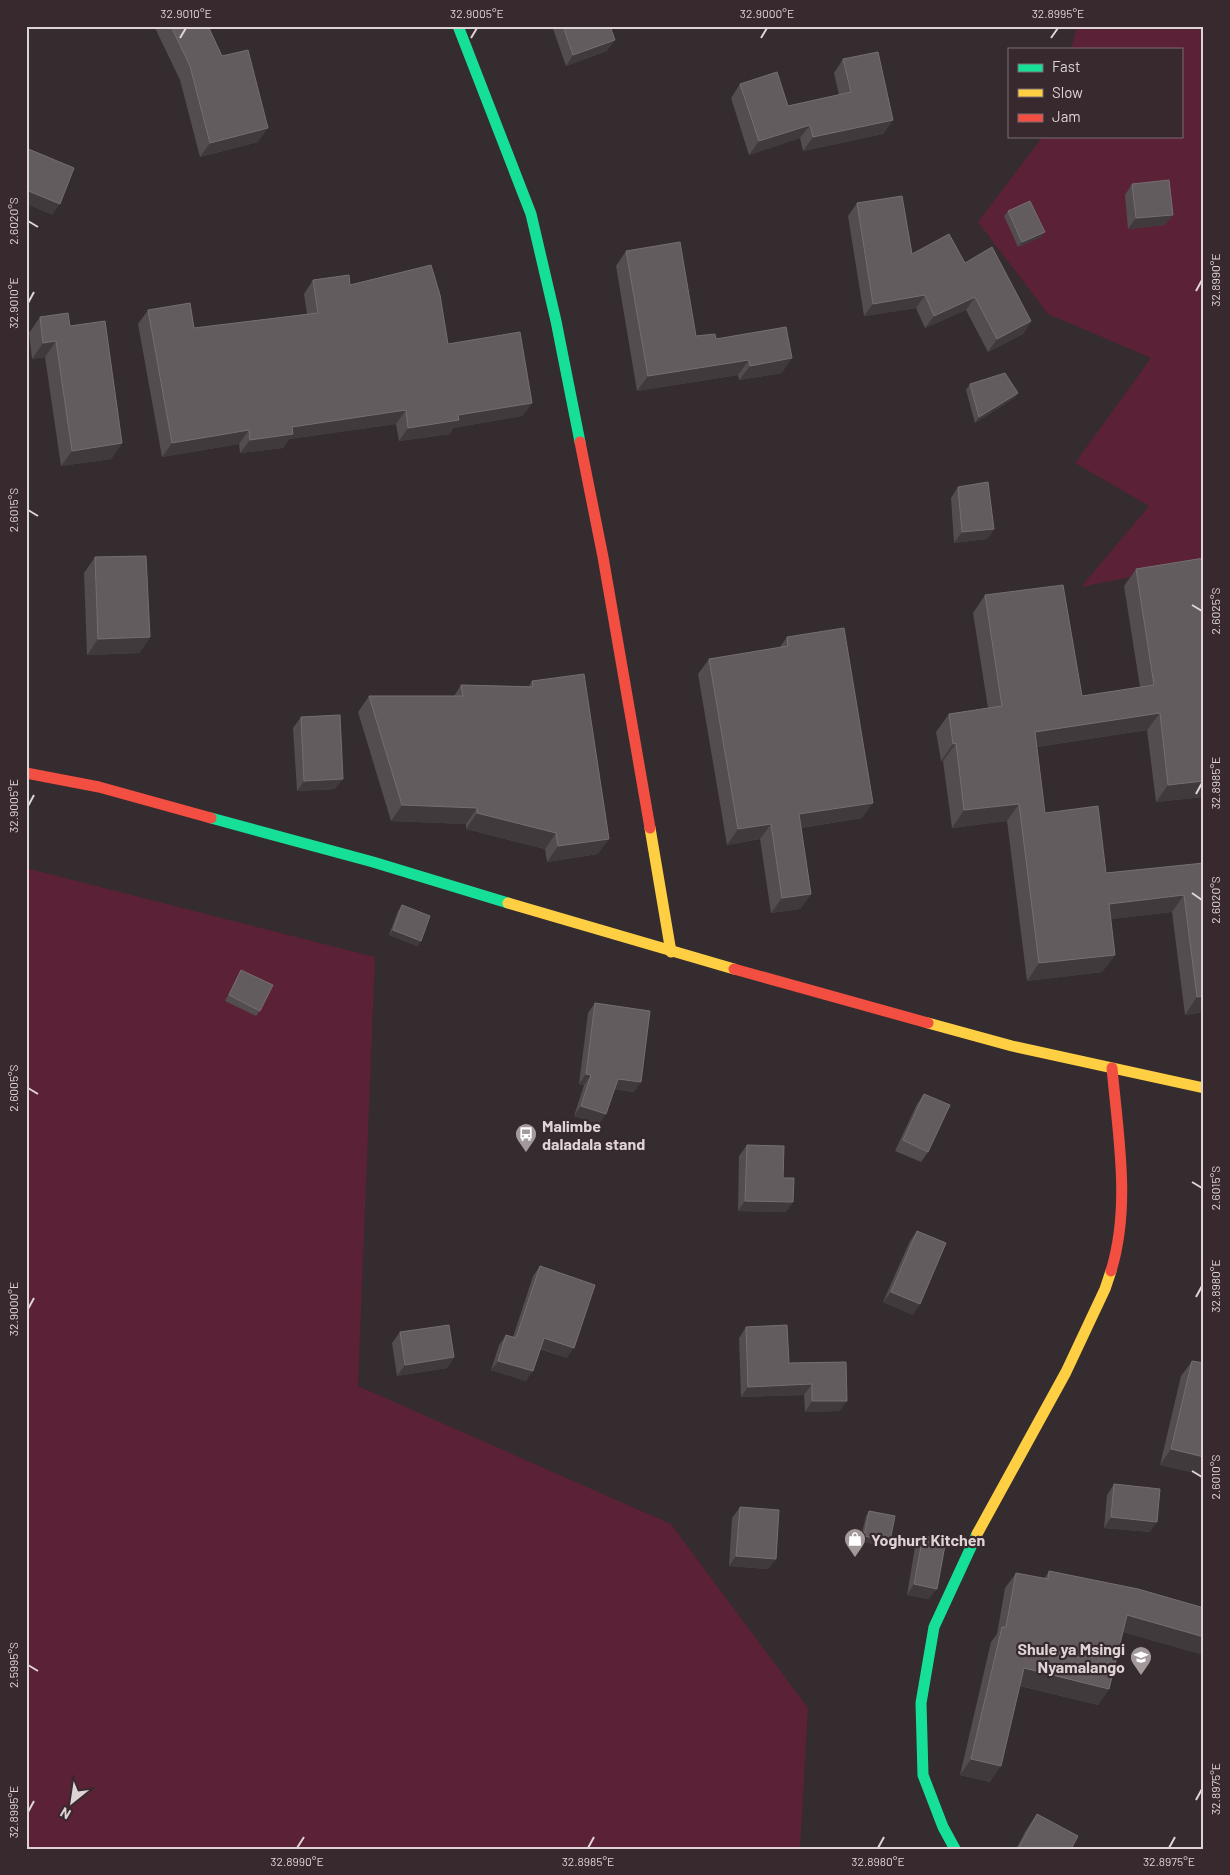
<svg xmlns="http://www.w3.org/2000/svg" width="1230" height="1875" font-family="Barlow,sans-serif">
<style>
.green{fill:#5b2136}
.lines{fill:none;stroke-linecap:round;stroke-linejoin:round}
.fast{stroke:#16e098;stroke-width:11}
.slow{stroke:#ffcf43;stroke-width:11}
.jam{stroke:#f24e42;stroke-width:11}
.wall{fill:#534d4f}
.shaded-wall{fill:#413a3c}
.building{fill:#625c5e;stroke:#766e70}
.ticks{fill:none;stroke:#ded4d6;stroke-width:2}
.labels{text-anchor:middle;dominant-baseline:central;stroke-width:4.5;stroke-linejoin:round;paint-order:stroke}
.poi-label{font-size:16px;font-weight:bold;fill:#ded4d6;stroke:#37292d;text-anchor:start}
.neatline{fill:none;stroke:#ded4d6;stroke-width:2}
.ticks-label{font-size:12px;text-anchor:middle;fill:#ded4d6}
</style>
<rect width="100%" height="100%" fill="#342c2e"/>
<g class="green">
<polygon points="1077,26 1204,26 1204,562 1081,587 1149,506 1075,463 1151,358 1048,314 978,222 1043,136 1181,136 1181,49 1071,49"/>
<polygon points="26,868 375,957 358,1386 671,1524 808,1708 800,1849 26,1849"/>
</g>
<g class="lines">
<g class="fast">
<polyline points="458,26 531,214 556,321 580,442"/>
<polyline points="211,818 373,862 508,903"/>
<polyline points="955,1849 943,1827 923,1775 921,1703 934,1627 977,1534"/>
</g>
<g class="slow">
<polyline points="650,828 671,952"/>
<polyline points="508,903 734,969"/>
<polyline points="928,1023 1012,1046 1204,1088"/>
<polyline points="977,1534 1066,1372 1105,1289 1111,1271"/>
</g>
<g class="jam">
<polyline points="580,442 603,557 650,828"/>
<polyline points="26,773 99,787 211,818"/>
<polyline points="734,969 928,1023"/>
<path d="M1111 1271C1131 1206 1118 1135 1112 1068"/>
</g>
</g>
<g class="wall">
<polygon points="156,26 208,26 258,142 200,157 180,80 155,28"/>
<polygon points="552,26 610,26 607,51 566,66"/>
<polygon points="843,59 893,120 883,134 803,151 800,138 749,155 731,98 740,84 788,106 839,95 834,73"/>
<polygon points="1132,184 1165,225 1128,229 1125,195"/>
<polygon points="857,203 912,254 965,263 1031,321 1023,334 988,352 966,310 925,328 916,308 864,316 848,216"/>
<polygon points="1008,211 1041,237 1018,247 1004,216"/>
<polygon points="626,251 696,336 716,339 782,373 739,380 738,375 637,391 616,266"/>
<polygon points="313,280 350,285 448,344 532,403 522,416 453,428 450,434 399,441 396,424 289,439 283,448 240,453 239,444 162,457 138,324 148,310 194,328 307,314 304,294"/>
<polygon points="40,317 70,326 122,443 111,459 61,466 45,357 32,359 29,333"/>
<polygon points="970,384 1018,393 1014,398 975,423 966,390"/>
<polygon points="958,487 994,529 987,539 954,543 951,498"/>
<polygon points="95,557 150,637 139,653 87,655 84,573"/>
<polygon points="1204,558 1204,801 1203,797 1156,802 1147,730 1037,747 1045,813 1106,873 1204,863 1204,1012 1185,1015 1172,912 1111,919 1115,955 1102,972 1027,981 1007,821 952,828 943,761 941,761 936,732 949,714 988,708 973,613 985,595 1082,696 1140,687 1124,586 1136,569"/>
<polygon points="787,637 862,818 801,828 811,894 800,909 771,913 760,839 727,845 698,674 709,659 780,647"/>
<polygon points="532,681 598,854 547,862 545,849 466,829 466,824 391,821 358,712 369,696 454,696 461,685 529,686"/>
<polygon points="301,717 335,789 297,791 293,728"/>
<polygon points="402,905 421,941 417,946 389,935 398,911"/>
<polygon points="241,970 260,1011 256,1016 225,1001 238,975"/>
<polygon points="595,1003 634,1092 614,1089 599,1124 574,1116 584,1085 579,1084 588,1013"/>
<polygon points="924,1094 928,1152 921,1162 895,1151 917,1104"/>
<polygon points="747,1145 783,1178 786,1212 738,1211 739,1156"/>
<polygon points="917,1231 913,1315 883,1302 910,1241"/>
<polygon points="540,1266 567,1358 540,1349 526,1381 491,1370 499,1345 506,1335 513,1337 533,1276"/>
<polygon points="746,1327 789,1363 846,1362 840,1411 805,1412 804,1395 741,1397 739,1338"/>
<polygon points="400,1332 454,1357 447,1368 397,1376 392,1343"/>
<polygon points="1192,1361 1204,1475 1160,1465 1181,1376"/>
<polygon points="1114,1484 1150,1532 1104,1528 1107,1495"/>
<polygon points="740,1507 776,1559 768,1569 729,1566 732,1518"/>
<polygon points="869,1511 886,1547 860,1541 866,1516"/>
<polygon points="923,1536 929,1599 907,1595 915,1547"/>
<polygon points="1049,1571 1204,1655 1123,1632 1109,1689 1098,1705 1020,1686 990,1782 960,1775 991,1642 997,1634 1005,1588 1016,1573 1044,1579"/>
<polygon points="1037,1814 1071,1849 1016,1849 1026,1830"/>
</g>
<g class="shaded-wall">
<polygon points="615,40 607,51 566,66 573,55"/>
<polygon points="893,120 883,134 803,151 813,137"/>
<polygon points="810,125 800,138 749,155 759,141"/>
<polygon points="268,128 258,142 200,157 210,143"/>
<polygon points="26,190 60,204 52,215 26,204"/>
<polygon points="1173,215 1165,225 1128,229 1136,218"/>
<polygon points="1045,232 1041,237 1018,247 1022,242"/>
<polygon points="925,295 916,308 864,316 873,304"/>
<polygon points="975,297 966,310 925,328 934,316"/>
<polygon points="1031,321 1023,334 988,352 997,339"/>
<polygon points="56,341 45,357 32,359 43,343"/>
<polygon points="792,358 782,373 739,380 750,366"/>
<polygon points="749,360 738,375 637,391 648,376"/>
<polygon points="1018,393 1014,398 975,423 979,417"/>
<polygon points="532,403 522,416 453,428 450,434 399,441 408,428 458,415"/>
<polygon points="406,410 396,424 289,439 283,448 240,453 250,440 292,427"/>
<polygon points="249,430 239,444 162,457 172,443"/>
<polygon points="122,443 111,459 61,466 72,451"/>
<polygon points="994,529 987,539 954,543 962,532"/>
<polygon points="150,637 139,653 87,655 98,639"/>
<polygon points="1160,713 1147,730 1023,749 1035,732"/>
<polygon points="956,743 943,761 941,761 953,744"/>
<polygon points="343,779 335,789 297,791 304,781"/>
<polygon points="1204,781 1203,797 1156,802 1168,785"/>
<polygon points="873,803 862,818 788,830 799,814"/>
<polygon points="1019,804 1007,821 952,828 964,810"/>
<polygon points="402,805 477,808 466,824 391,821"/>
<polygon points="477,813 556,833 545,849 466,829"/>
<polygon points="771,824 760,839 727,845 738,829"/>
<polygon points="609,839 598,854 547,862 558,846"/>
<polygon points="811,894 800,909 771,913 782,898"/>
<polygon points="1184,895 1172,912 1097,921 1109,904"/>
<polygon points="393,930 421,941 417,946 389,935"/>
<polygon points="1115,955 1102,972 1027,981 1039,963"/>
<polygon points="1204,996 1204,1012 1185,1015 1197,997"/>
<polygon points="586,1074 591,1075 584,1085 579,1084"/>
<polygon points="618,1079 641,1082 634,1092 611,1089"/>
<polygon points="581,1106 606,1114 599,1124 574,1116"/>
<polygon points="745,1201 793,1202 786,1212 738,1211"/>
<polygon points="891,1292 920,1304 913,1315 883,1302"/>
<polygon points="544,1338 574,1348 567,1358 537,1347"/>
<polygon points="454,1357 447,1368 397,1376 405,1365"/>
<polygon points="498,1361 533,1371 526,1381 491,1370"/>
<polygon points="812,1384 804,1395 741,1397 748,1387"/>
<polygon points="812,1401 847,1401 840,1411 805,1412"/>
<polygon points="1171,1449 1204,1457 1204,1475 1160,1465"/>
<polygon points="1111,1517 1157,1522 1150,1532 1104,1528"/>
<polygon points="864,1536 890,1541 886,1547 860,1541"/>
<polygon points="736,1556 776,1559 768,1569 729,1566"/>
<polygon points="914,1584 937,1589 929,1599 907,1595"/>
<polygon points="1127,1615 1204,1637 1204,1655 1116,1630"/>
<polygon points="1024,1668 1109,1689 1098,1705 1013,1684"/>
<polygon points="971,1759 1001,1766 990,1782 960,1775"/>
</g>
<g class="building">
<polygon points="171,26 208,26 222,56 248,50 268,128 210,143 190,66"/>
<polygon points="563,26 610,26 615,40 573,55"/>
<polygon points="878,52 893,120 813,137 810,125 759,141 740,84 777,72 788,106 851,92 843,59"/>
<polygon points="26,148 74,168 60,204 26,190"/>
<polygon points="1169,180 1173,215 1136,218 1132,184"/>
<polygon points="902,196 912,254 949,234 965,263 992,247 1031,321 997,339 975,297 934,316 925,295 873,304 857,203"/>
<polygon points="1030,201 1045,232 1022,242 1008,211"/>
<polygon points="680,242 696,336 715,334 716,339 786,327 792,358 750,366 749,360 648,376 626,251"/>
<polygon points="431,265 440,295 448,344 520,332 532,403 458,415 459,420 408,428 406,410 292,427 293,434 250,440 249,430 172,443 148,310 190,303 194,328 318,313 313,280 349,275 350,285"/>
<polygon points="68,313 70,326 105,321 122,443 72,451 56,341 43,343 40,317"/>
<polygon points="1005,373 1018,393 979,417 970,384"/>
<polygon points="988,482 994,529 962,532 958,487"/>
<polygon points="146,556 150,637 98,639 95,557"/>
<polygon points="1204,558 1204,781 1168,785 1160,713 1035,732 1045,813 1098,806 1106,873 1204,863 1204,996 1197,997 1184,895 1109,904 1115,955 1039,963 1019,804 964,810 956,743 953,744 949,714 1002,706 985,595 1063,585 1082,696 1154,685 1136,569"/>
<polygon points="844,628 873,803 799,814 811,894 782,898 771,824 738,829 709,659 788,646 787,637"/>
<polygon points="584,674 609,839 558,846 556,833 477,813 477,808 402,805 369,696 463,696 461,685 533,687 532,681"/>
<polygon points="340,715 343,779 304,781 301,717"/>
<polygon points="402,905 430,916 421,941 393,930"/>
<polygon points="241,970 273,985 260,1011 229,995"/>
<polygon points="595,1003 650,1011 641,1082 618,1079 606,1114 581,1106 591,1075 586,1074"/>
<polygon points="924,1094 950,1105 928,1152 903,1140"/>
<polygon points="747,1145 784,1146 783,1178 794,1178 793,1202 745,1201"/>
<polygon points="917,1231 946,1243 920,1304 891,1292"/>
<polygon points="540,1266 595,1285 574,1348 544,1338 533,1371 498,1361 506,1335 516,1338"/>
<polygon points="449,1325 454,1357 405,1365 400,1332"/>
<polygon points="787,1325 789,1363 846,1362 847,1401 812,1401 812,1384 748,1387 746,1327"/>
<polygon points="1192,1361 1204,1363 1204,1457 1171,1449"/>
<polygon points="1114,1484 1160,1489 1157,1522 1111,1517"/>
<polygon points="740,1507 779,1510 776,1559 736,1556"/>
<polygon points="869,1511 895,1516 890,1541 864,1536"/>
<polygon points="923,1536 946,1540 937,1589 914,1584"/>
<polygon points="1049,1571 1138,1589 1204,1608 1204,1637 1127,1615 1109,1689 1024,1668 1001,1766 971,1759 1002,1627 1006,1627 1016,1573 1048,1579"/>
<polygon points="1037,1814 1078,1836 1071,1849 1018,1849"/>
</g>
<path class="ticks" d="M180 38 186 28M471 38 477 28M761 38 767 28M1051 38 1058 28M28 221 38 227M1196 291 1202 280M28 303 34 292M28 510 38 516M1192 605 1202 611M1196 794 1202 783M28 806 34 795M1192 893 1202 900M28 1088 38 1094M1192 1182 1202 1188M1196 1297 1202 1286M28 1309 34 1298M1192 1471 1202 1477M28 1665 38 1671M1196 1800 1202 1789M28 1812 34 1801M297 1848 304 1837M588 1848 594 1837M878 1848 884 1837M1169 1848 1175 1837"/>
<defs>
<g id="bus-pin" transform="scale(1.125)"><path d="M0 17L-7.5 6A9.5 9.5 0 1 1 7.5 6Z" fill="#a2999b" stroke="#37292d"/><path d="M-5-6H5V4H4V6H2V4H-2V6H-4V4H-5ZM-3.5-4V0h7V-4ZM-3.5 1.2v1.5H-2V1.2ZM2 1.2v1.5H3.5V1.2Z" fill="#fff"/></g>
<g id="shop-pin" transform="scale(1.125)"><path d="M0 17L-7.5 6A9.5 9.5 0 1 1 7.5 6Z" fill="#a2999b" stroke="#37292d"/><path d="M-5-2.5h2.3a2.7 3.5 0 0 1 5.4 0H5L5.5 6h-11ZM-1.5-2.5h3a1.5 2.3 0 0 0-3 0Z" fill="#fff"/></g>
<g id="school-pin" transform="scale(1.125)"><path d="M0 17L-7.5 6A9.5 9.5 0 1 1 7.5 6Z" fill="#a2999b" stroke="#37292d"/><path d="M0-5L7-2L0 1L-7-2ZM-4 1L0 2.5L4 1V4Q0 6-4 4Z" fill="#fff"/></g>
</defs>
<g fill-rule="evenodd">
<use href="#bus-pin" x="526" y="1134"/>
<use href="#shop-pin" x="855" y="1539"/>
<use href="#school-pin" x="1141" y="1657"/>
</g>
<g class="labels">
<g class="poi-label">
<text x="542" y="1125">Malimbe<tspan x="542" dy="18">daladala stand</tspan></text>
<text x="871" y="1539">Yoghurt Kitchen</text>
<text x="1125" y="1648" text-anchor="end">Shule ya Msingi<tspan x="1125" dy="18">Nyamalango</tspan></text>
</g>
</g>
<rect width="1230" height="1875" fill="none" stroke="#37292d" stroke-width="55"/>
<rect x="1008" y="48" width="175" height="90" fill="#37292d" stroke="#7a6d71"/>
<rect x="1018" y="64" width="25" height="8" fill="#16e098" stroke="#7a6d71"/>
<text x="1052" y="72" font-size="15" fill="#ded4d6">Fast</text>
<rect x="1018" y="89" width="25" height="8" fill="#ffcf43" stroke="#7a6d71"/>
<text x="1052" y="98" font-size="15" fill="#ded4d6">Slow</text>
<rect x="1018" y="114" width="25" height="8" fill="#f24e42" stroke="#7a6d71"/>
<text x="1052" y="122" font-size="15" fill="#ded4d6">Jam</text>
<g transform="translate(72 1802) rotate(210)" stroke="#37292d" stroke-width="4" paint-order="stroke">
<path d="M0-4L9 19L0 12L-9 19Z" fill="#ded4d6"/>
<text y="-8" font-size="14" font-weight="bold" text-anchor="middle" fill="#ded4d6">N</text>
</g>
<rect x="28" y="28" width="1174" height="1820" class="neatline"/>
<g class="ticks-label">
<text x="186" y="18">32.9010°E</text>
<text x="477" y="18">32.9005°E</text>
<text x="767" y="18">32.9000°E</text>
<text x="1058" y="18">32.8995°E</text>
<text transform="translate(14 221) rotate(-90)" y="4">2.6020°S</text>
<text transform="translate(1216 280) rotate(-90)" y="4">32.8990°E</text>
<text transform="translate(14 303) rotate(-90)" y="4">32.9010°E</text>
<text transform="translate(14 510) rotate(-90)" y="4">2.6015°S</text>
<text transform="translate(1216 611) rotate(-90)" y="4">2.6025°S</text>
<text transform="translate(1216 783) rotate(-90)" y="4">32.8985°E</text>
<text transform="translate(14 806) rotate(-90)" y="4">32.9005°E</text>
<text transform="translate(1216 900) rotate(-90)" y="4">2.6020°S</text>
<text transform="translate(14 1088) rotate(-90)" y="4">2.6005°S</text>
<text transform="translate(1216 1188) rotate(-90)" y="4">2.6015°S</text>
<text transform="translate(1216 1286) rotate(-90)" y="4">32.8980°E</text>
<text transform="translate(14 1309) rotate(-90)" y="4">32.9000°E</text>
<text transform="translate(1216 1477) rotate(-90)" y="4">2.6010°S</text>
<text transform="translate(14 1665) rotate(-90)" y="4">2.5995°S</text>
<text transform="translate(1216 1789) rotate(-90)" y="4">32.8975°E</text>
<text transform="translate(14 1812) rotate(-90)" y="4">32.8995°E</text>
<text x="297" y="1866">32.8990°E</text>
<text x="588" y="1866">32.8985°E</text>
<text x="878" y="1866">32.8980°E</text>
<text x="1169" y="1866">32.8975°E</text>
</g>
</svg>
